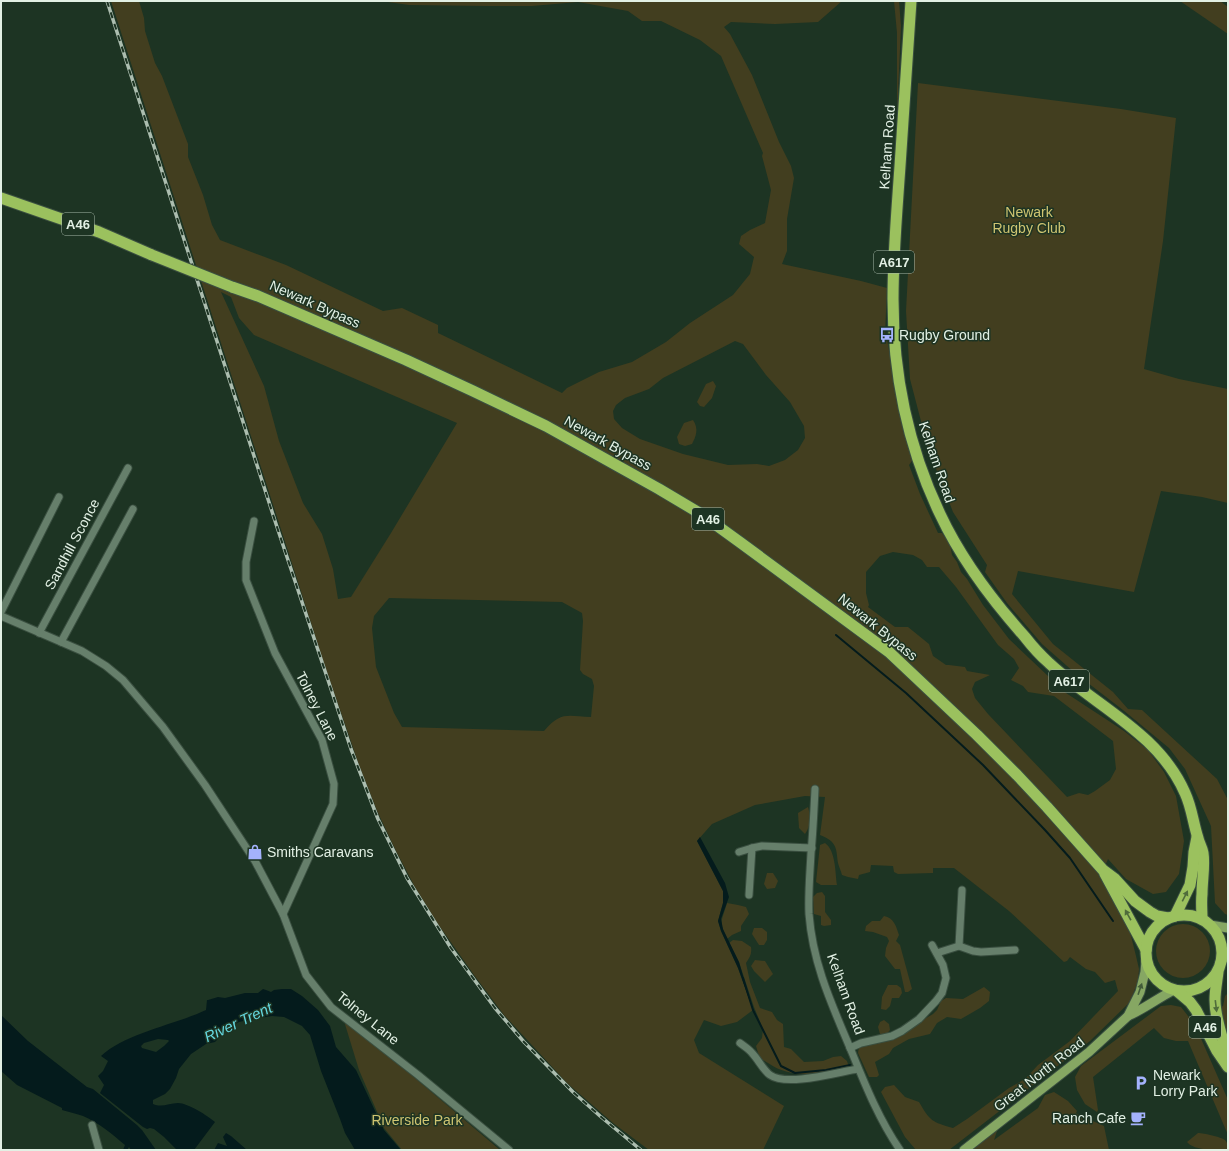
<svg xmlns="http://www.w3.org/2000/svg" width="1229" height="1151" font-family="Helvetica,sans-serif">
<style>
.green{fill:#423e1f;fill-rule:evenodd}
.water{fill:#041b1c;fill-rule:evenodd}
.lines{fill:none;stroke-linecap:round;stroke-linejoin:round}
.stream{stroke:#041b1c;stroke-width:2}
.minor-casing{stroke:#3a4f40;stroke-width:9}
.major-casing{stroke:#3a4f40;stroke-width:11}
.highway-casing{stroke:#3a4f40;stroke-width:13}
.minor{stroke:#667f6b;stroke-width:7}
.major{stroke:#86a763;stroke-width:9}
.highway{stroke:#9bc15e;stroke-width:11}
.rail-casing{stroke:#acbdaf;stroke-width:3.5}
.rail{stroke:#1d3423;stroke-width:2;stroke-dasharray:6;stroke-linecap:butt}
.highway-bridge-casing{stroke:#3a4f40;stroke-width:13;stroke-linecap:butt}
.highway-bridge{stroke:#9bc15e;stroke-width:11}
.oneway{fill:#4f6c3b}
.oneway2{fill:#425c39}
.labels{text-anchor:middle;dominant-baseline:central;stroke-width:3;stroke-linejoin:round;paint-order:stroke}
.shield{fill:#1d3423;stroke:#a7b8aa;stroke-width:1}
.shield-label{font-size:13px;font-weight:bold;fill:#e2f0e4}
.street-label{font-size:14px;fill:#e2f0e4;stroke:#1d3423}
.park-label{font-size:14px;fill:#cfc471;stroke:#1d3423}
.poi-label{font-size:14px;fill:#e2f0e4;stroke:#1d3423;text-anchor:start}
.water-label{font-size:15px;font-style:italic;fill:#65d8e0;stroke:#1d3423}
</style>
<rect width="100%" height="100%" fill="#1d3423"/>
<g class="green">
<path d="M111 1H139L144 18 145 31 155 63 162 76 188 144V157L203 195 212 225 220 240 286 265 383 311 402 308 438 325V333L562 393 567 388 599 372 632 362 666 342 690 323 733 295 750 274 754 257 739 244 741 236 750 230 765 223 771 190 762 156 763 153 721 56 700 40 661 21H642L628 11 578 2 532 6H488L409 5 381 1H842L818 22 775 24 731 22 724 27 730 34 752 75 779 142 791 166 794 178 787 219V251L782 264 861 281 887 288 885 335 887 339 902 424 912 461 909 465 920 494 938 533H942L950 544 952 555 957 562 961 572 967 579 983 605 1009 639 1066 693 1124 731 1148 750 1164 772 1176 796 1184 841 1179 874 1166 892 1153 894 1126 879 1108 859 1100 878 1114 899 1129 928 1136 956 1139 969 1138 981 1130 1002 1090 1041 949 1150H916L905 1137 881 1092 885 1087 894 1085 905 1097 919 1102C930 1121 932 1122 953 1128L967 1119 1009 1088 1025 1079 1038 1065 1070 1041 1118 991 1115 980 1105 983 1095 972 1086 969 1070 957 1067 961 1064 962 1009 911 954 868H933V873L898 874 894 872 893 866 871 865 870 872 859 875 858 879 848 877 842 875C841 871 839 867 838 863 836 847 837 842 820 835L825 797 805 796 755 805 712 824 697 841 723 891V903L718 921 721 931 738 968 753 1010 737 1022 721 1026 704 1020 694 1040 699 1053 784 1106 763 1150H649L613 1123 567 1083 504 1015 474 975 438 924 415 887 396 851 378 813 359 765 324 663ZM221 292 231 297 239 318 254 335 457 423 391 533 351 597 338 599 333 569 322 534 303 503 279 441 264 386ZM735 341 743 344 766 375 790 402 804 426 805 438 798 450 785 460 769 466 757 464 728 465 683 454 640 439 622 428 614 419 613 411 616 405 625 398 649 389 663 378ZM893 552 913 555 922 560 927 567H939L956 587 998 645 1014 659 1019 668 1011 680 1023 686 1028 692 1054 696 1113 741 1116 769 1110 780 1095 791 1088 795 1079 793 1067 797 988 714 975 698 972 689 975 682 990 675 967 671 965 667 949 665H946L933 656 929 644 908 627H895L868 607 869 605 866 593V572L880 556ZM389 598 562 602 582 613 583 621 580 670 583 674 592 679 594 686 591 717C567 716 561 711 544 731L402 727 394 713 376 667 372 628 374 616Z"/>
<polygon points="894,1 899,1 901,26 897,116 897,33"/>
<polygon points="1180,1 1220,1 1228,7 1228,34"/>
<polygon points="918,83 1121,109 1176,118 1163,241 1144,369 1179,379 1228,389 1228,503 1202,497 1161,491 1134,592 1018,571 1012,594 1053,644 1113,692 1128,709 1142,710 1217,779 1228,800 1228,915 1225,914 1215,903 1211,826 1185,769 1169,748 1123,710 1075,673 1042,644 1007,603 985,572 987,565 953,512 928,448 910,379 906,311"/>
<polygon points="713,381 716,386 712,398 704,407 700,406 697,402 706,384"/>
<path d="M693 420C699 429 696 436 692 444L685 446 679 444 677 437 684 423Z"/>
<path d="M808 807C811 817 811 825 805 834L799 828 798 813Z"/>
<path d="M825 843C836 851 835 872 837 885H821L816 882 820 845Z"/>
<polygon points="767,873 773,873 778,881 775,888 767,889 764,884"/>
<polygon points="822,892 825,896 825,912 831,920 831,925 824,926 821,925 821,916 814,914 813,897 817,893"/>
<path d="M727 903 738 905 746 907 749 914 741 926V931L732 935 727 939C718 921 722 921 727 903Z"/>
<path d="M884 916C894 918 896 926 899 935L896 941 900 945 912 989 908 992H905L900 969H895L885 956 886 948 889 941 887 937 873 932 865 931 866 926 872 921H880Z"/>
<circle cx="1183" cy="951" r="27"/>
<polygon points="754,928 762,928 767,932 767,940 764,945 759,945 752,934"/>
<path d="M733 940 742 941 751 947C752 954 750 957 746 963L750 982 760 1008 772 1012 777 1020 783 1024 784 1047 791 1049 804 1062 823 1061 833 1057 841 1056 847 1061 849 1067C822 1074 792 1080 768 1063 765 1061 760 1059 759 1055 758 1053 757 1049 756 1046L762 1038 763 1029 754 1007 739 962 729 943Z"/>
<polygon points="755,960 765,961 773,974 765,982 754,971 751,966"/>
<polygon points="888,985 897,985 901,988 902,993 899,998 892,998 890,1006 886,1010 881,1009 882,997"/>
<polygon points="984,987 990,992 989,1001 980,1008 961,1019 947,1017 937,1023 930,1034 909,1039 893,1048 889,1054 875,1062 879,1075 877,1077 869,1077 858,1053 859,1046 872,1042 885,1042 894,1039 905,1033 921,1021 933,1014 937,1010 941,1001 946,998 963,999"/>
<polygon points="1228,993 1228,1036 1225,1028 1221,1007 1223,1006 1225,996"/>
<polygon points="1171,1005 1181,1007 1195,1025 1228,1100 1228,1135 1188,1041 1176,1041 1164,1038 1154,1028 1093,1077 1098,1110 1097,1112 1085,1104 1077,1090 1075,1077 1081,1066 1161,1006"/>
<polygon points="884,1020 889,1024 890,1030 886,1035 880,1034 878,1027 880,1022"/>
<polygon points="344,1021 409,1073 500,1150 402,1150 384,1128 359,1070"/>
<polygon points="1054,1092 1068,1101 1077,1111 1076,1113 1077,1114 1104,1126 1109,1150 967,1150 994,1130 997,1131 994,1140 1038,1108 1045,1095"/>
<path d="M1198 1133C1204 1133 1221 1137 1225 1140 1228 1143 1228 1147 1228 1150 1217 1150 1194 1151 1187 1142Z"/>
</g>
<g class="water">
<polygon points="700,837 725,883 729,897 721,919 723,929 739,962 753,1010 738,968 721,931 718,921 723,903 723,891 697,841"/>
<path d="M263 989 266 990 271 992 274 990 282 989H291L302 996 318 1010 330 1026 336 1047 356 1070 384 1130 401 1150H355L345 1133 340 1119 321 1071 310 1035 302 1026 284 1017 272 1016 248 1020 239 1022 227 1029 215 1042 206 1044 191 1054 179 1069 176 1078 170 1089 165 1094 153 1100V1104C162 1108 169 1103 178 1103 188 1103 208 1116 215 1122L194 1150H177L164 1137 154 1129 150 1128 147 1129 143 1127 100 1093 104 1085 98 1076 103 1071 108 1061 101 1056C126 1033 174 1025 206 1010L207 1000H208L218 997 225 998 245 993H258ZM158 1039 168 1040 169 1041 164 1046 156 1052 142 1048 141 1046 144 1043Z"/>
<path d="M1 1015 28 1041 87 1087 93 1089 137 1125 142 1130 156 1150H131L129 1147 127 1150H123L125 1145C112 1134 99 1123 83 1116 77 1114 69 1112 62 1110V1108L17 1085 1 1071Z"/>
<polygon points="226,1133 231,1136 247,1150 214,1150 218,1143 227,1146 223,1137"/>
</g>
<g class="lines">
<g class="stream">
<polyline points="836,635 906,693 983,765 1045,830 1070,858 1113,921"/>
<polyline points="743,978 753,1010 781,1066 795,1073 826,1070 850,1065"/>
</g>
<g class="minor-casing">
<g id="minor">
<polyline points="254,521 246,562 246,580 275,653 322,740 334,784 333,804 283,914 306,975 331,1007 418,1075 509,1150"/>
<polyline points="1,612 59,497"/>
<polyline points="1,616 82,651 106,666 123,680 163,727 205,785 255,861 283,914"/>
<polyline points="39,633 128,468"/>
<polyline points="61,642 133,509"/>
<path d="M815 789C814 810 813 832 811 853 810 873 808 894 809 914 813 966 833 1007 853 1055 866 1087 880 1121 900 1150"/>
<polyline points="739,852 752,848 762,846 812,848"/>
<polyline points="749,895 752,848"/>
<polyline points="959,946 962,890"/>
<polyline points="937,953 959,946 973,951 981,952 1015,950"/>
<path d="M740 1043C744 1046 749 1049 752 1053 758 1059 763 1070 770 1075 787 1087 838 1072 858 1069"/>
<polyline points="850,1048 861,1043 892,1036 902,1031 919,1019 936,1001 942,993 946,978 943,965 932,945"/>
<polyline points="92,1125 99,1150"/>
</g>
</g>
<g class="major-casing">
<g id="major">
<polyline points="1210,925 1228,928"/>
<polyline points="1220,963 1228,952"/>
<path d="M1128 1016C1144 1009 1158 998 1174 990"/>
<polyline points="964,1150 1089,1052 1128,1016 1140,992 1145,972 1146,960"/>
</g>
</g>
<g class="highway-casing">
<g id="highway">
<path d="M911 1C907 56 904 111 900 166 897 210 893 255 893 299 893 373 908 447 940 514 961 559 992 600 1025 637 1032 646 1040 655 1049 663 1095 706 1159 733 1185 793 1192 808 1193 823 1198 838 1199 843 1202 847 1203 853 1205 866 1202 880 1202 894 1201 902 1202 911 1202 919"/>
<polyline points="1,198 99,232 152,255"/>
<polyline points="232,287 258,296 406,360 473,391 546,426 659,489 701,514 741,543 889,652 977,735 1017,775 1047,807 1103,870 1115,879 1135,901 1150,912 1157,916 1168,918"/>
<polyline points="1105,874 1146,950"/>
<circle cx="1184" cy="953" r="38"/>
<polyline points="1175,916 1190,885 1193,867 1194,852 1197,837"/>
<path d="M1218 972C1217 981 1215 990 1215 1000 1215 1019 1223 1039 1228 1057"/>
<polyline points="1177,991 1190,1002 1196,1010 1217,1051 1228,1067"/>
</g>
</g>
<use href="#minor" class="minor"/>
<use href="#major" class="major"/>
<use href="#highway" class="highway"/>
<g class="rail-casing">
<polyline id="rail" points="107,1 277,527 351,749 378,819 407,878 451,948 495,1008 524,1042 573,1092 600,1116 641,1150"/>
</g>
<use href="#rail" class="rail"/>
<g class="highway-bridge-casing">
<polyline id="highway-bridge" points="152,255 232,287"/>
</g>
<use href="#highway-bridge" class="highway-bridge"/>
</g>
<defs><path id="oneway-solid" d="M-6-.8H1V-3.2L6.5 0L1 3.2V.8H-6Z"/></defs>
<g class="oneway">
<use href="#oneway-solid" transform="translate(1185 896) rotate(-63)"/>
<use href="#oneway-solid" transform="translate(1128 915) rotate(-119)"/>
<use href="#oneway-solid" transform="translate(1216 1006) rotate(83)"/>
</g>
<use class="oneway2" href="#oneway-solid" transform="translate(1140 989) rotate(-71)"/>
<defs>
<g id="bus-bare" transform="scale(1.2)"><path d="M-5-6H5V4H4V6H2V4H-2V6H-4V4H-5ZM-3.5-4V0h7V-4ZM-3.5 1.2v1.5H-2V1.2ZM2 1.2v1.5H3.5V1.2Z" fill="#a4b2fc" stroke="#1d3423" stroke-width="2.5" paint-order="stroke"/></g>
<g id="shop-bare" transform="scale(1.2)"><path d="M-5-2.5h2.3a2.7 3.5 0 0 1 5.4 0H5L5.5 6h-11ZM-1.5-2.5h3a1.5 2.3 0 0 0-3 0Z" fill="#a4b2fc" stroke="#1d3423" stroke-width="2.5" paint-order="stroke"/></g>
<g id="parking-bare" transform="scale(1.2)"><path d="M-3.5-5.5H1a3.5 3.5 0 0 1 0 7H-1V5.5H-3.5ZM-1-3.4V-.6H.8a1.4 1.4 0 0 0 0-2.8Z" fill="#a4b2fc" stroke="#1d3423" stroke-width="2.5" paint-order="stroke"/></g>
<g id="cafe-bare" transform="scale(1.2)"><path d="M-5.5-4.5H6V0H3Q3 3.5 0 3.5H-2.5Q-5.5 3.5-5.5 0ZM3-3.2v2h1.7v-2ZM-6 4.5H4V6H-6Z" fill="#a4b2fc" stroke="#1d3423" stroke-width="2.5" paint-order="stroke"/></g>
</defs>
<g fill-rule="evenodd">
<use href="#bus-bare" x="887" y="335"/>
<use href="#shop-bare" x="255" y="852"/>
<use href="#parking-bare" x="1141" y="1083"/>
<use href="#cafe-bare" x="1138" y="1118"/>
</g>
<g class="labels">
<g class="shield">
<rect x="62" y="213" width="32" height="22" rx="3"/>
<rect x="874" y="251" width="40" height="22" rx="3"/>
<rect x="692" y="508" width="32" height="22" rx="3"/>
<rect x="1049" y="670" width="40" height="22" rx="3"/>
<rect x="1189" y="1016" width="32" height="22" rx="3"/>
</g>
<g class="shield-label">
<text x="78" y="224">A46</text>
<text x="894" y="262">A617</text>
<text x="708" y="519">A46</text>
<text x="1069" y="681">A617</text>
<text x="1205" y="1027">A46</text>
</g>
<g class="street-label">
<text transform="translate(887 147) rotate(-86)">Kelham Road</text>
<text transform="translate(315 304) rotate(24)">Newark Bypass</text>
<text transform="translate(608 443) rotate(29)">Newark Bypass</text>
<text transform="translate(937 462) rotate(71)">Kelham Road</text>
<text transform="translate(72 544) rotate(-62)">Sandhill Sconce</text>
<text transform="translate(878 627) rotate(39)">Newark Bypass</text>
<text transform="translate(317 706) rotate(63)">Tolney Lane</text>
<text transform="translate(846 994) rotate(70)">Kelham Road</text>
<text transform="translate(368 1018) rotate(39)">Tolney Lane</text>
<text transform="translate(1039 1074) rotate(-38)">Great North Road</text>
</g>
<g class="park-label">
<text x="1029" y="212">Newark<tspan x="1029" dy="16">Rugby Club</tspan></text>
<text x="417" y="1120">Riverside Park</text>
</g>
<g class="poi-label">
<text x="899" y="335">Rugby Ground</text>
<text x="267" y="852">Smiths Caravans</text>
<text x="1153" y="1075">Newark<tspan x="1153" dy="16">Lorry Park</tspan></text>
<text x="1126" y="1118" text-anchor="end">Ranch Cafe</text>
</g>
<g class="water-label">
<text transform="translate(238 1022) rotate(-25)">River Trent</text>
</g>
</g>
<rect width="1229" height="1151" fill="none" stroke="#e2f0e4" stroke-width="4"/>
</svg>
